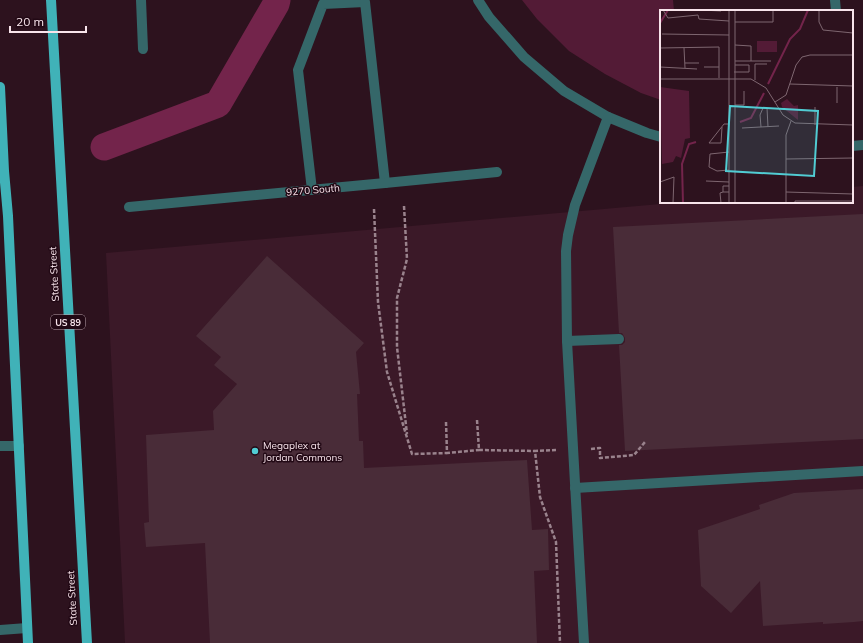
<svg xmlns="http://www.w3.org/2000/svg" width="863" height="643" font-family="Mulish,sans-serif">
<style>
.built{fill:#3b1928}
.green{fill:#531b36}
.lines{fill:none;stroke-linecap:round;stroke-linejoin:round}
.canal{stroke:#73244b;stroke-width:27}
.building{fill:#492c38}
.path{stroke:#9a838d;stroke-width:2.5;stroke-dasharray:4 2;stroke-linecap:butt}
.minor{stroke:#356769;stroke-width:10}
.major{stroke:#40b2b8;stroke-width:10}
.poi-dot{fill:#51ccd3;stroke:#220915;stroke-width:1.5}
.labels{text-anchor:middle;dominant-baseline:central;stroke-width:3;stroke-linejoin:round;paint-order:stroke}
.shield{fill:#220915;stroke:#b8a2ab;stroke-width:1}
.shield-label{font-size:9px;font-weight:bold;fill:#f8e4eb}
.street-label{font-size:10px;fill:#f8e4eb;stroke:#220915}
.poi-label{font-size:10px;fill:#f8e4eb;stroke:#220915;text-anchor:start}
.inset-river{fill:none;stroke:#73244b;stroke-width:2}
.inset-road{fill:none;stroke:#7e6670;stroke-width:1}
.view{fill:#51ccd3;fill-opacity:0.15;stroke:#51ccd3;stroke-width:2}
.inset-edge{fill:none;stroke:#f8e4eb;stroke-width:2}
</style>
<rect width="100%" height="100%" fill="#2d121e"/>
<polygon class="built" points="863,186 863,643 125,643 106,253 683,202 852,202 852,187"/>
<polygon class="green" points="522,0 673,0 674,11 661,11 661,100 641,93 605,74 569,51 537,19"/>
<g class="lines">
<polyline class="canal" points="104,147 218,104 276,4 277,0"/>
</g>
<g class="building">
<polygon points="863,214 863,439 625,451 619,345 622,345 625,342 625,338 622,333 619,333 613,227"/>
<polygon points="267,256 364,343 356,352 360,394 357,394 359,441 363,441 364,468 527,460 532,530 548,529 549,570 534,571 537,643 210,643 205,543 146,547 144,523 149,522 146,435 214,430 213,411 237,384 214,365 221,357 196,336"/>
<polygon points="863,489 863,621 854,622 823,624 823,622 763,626 760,581 731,613 701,586 698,530 760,509 759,505 794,493"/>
</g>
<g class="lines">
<g class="path">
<polyline points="404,206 407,259 397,298 397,347 407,434"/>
<polyline points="374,209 378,302 387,372 412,454 447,453"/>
<polyline points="477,420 479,450 535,451"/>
<polyline points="446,422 447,453 479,450"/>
<polyline points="591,449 600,448 600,458 634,455 645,442"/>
<polyline points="556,450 535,451 540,497 556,542 560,643"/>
</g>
<g class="minor">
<polyline points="141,0 143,49"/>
<polyline points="478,0 489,17 524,57 564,91 608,117 647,133 661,137"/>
<polyline points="835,0 836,11"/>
<polyline points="852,146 863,145"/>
<polyline points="312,190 298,70 323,4 365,2 385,183"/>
<polyline points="129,207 385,183 497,172"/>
<polyline points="567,341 619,339"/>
<polyline points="0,446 19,446"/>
<polyline points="575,488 863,471"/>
<polyline points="0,630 27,628"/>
<polyline points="584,643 567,341 566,251 568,235 575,205 608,117"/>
</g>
<g class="major">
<polyline points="51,0 87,643"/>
<polyline points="0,87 4,171 8,216 28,643"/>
</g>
</g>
<circle class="poi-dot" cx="255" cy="451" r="4"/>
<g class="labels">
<rect class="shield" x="51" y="315" width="34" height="14" rx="3"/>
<g class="shield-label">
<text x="68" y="322">US 89</text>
</g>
<g class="street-label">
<text transform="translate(313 190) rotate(-5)">9270 South</text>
<text transform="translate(54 274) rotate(-93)">State Street</text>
<text transform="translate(72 598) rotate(-93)">State Street</text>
</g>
<g class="poi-label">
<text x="263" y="445">Megaplex at<tspan x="263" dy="12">Jordan Commons</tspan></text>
</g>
</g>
<g transform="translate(660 10)">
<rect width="193" height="193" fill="#2d121e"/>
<path d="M97 31H117V42H97ZM0 77 29 81 30 128 25 129 21 148 16 146 13 152 2 154ZM127 89 134 96 138 95V110L122 97 121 93Z" fill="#531b36"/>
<path class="inset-river" d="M0 13 8 0M108 74 130 29 140 19 148 0M80 112 91 108 104 83M23 193 22 154 29 134 36 132"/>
<path class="inset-road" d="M3 0 8 8 38 5 39 9 69 11M41 0 61 1M75 0V193M159 0V12L163 20 193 23M75 12H113V0M2 24 69 25M75 35 91 36V51M0 38 59 37V68M24 38 25 58M75 51H111M25 53H39M0 57 37 59M44 57H59M74 62H89V55H75M0 69H91L106 78 123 105 135 113 193 115M95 70V54H107M130 74 193 76M115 92 126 85 136 55 142 47 150 45H193M177 93V77M75 95H84V81M155 97V115M62 117 61 133H49L64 114H69M101 117 100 105 103 98H107L108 117M82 118 119 116M126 149 193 148M69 160 57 161 49 157 50 144 69 142M46 171 69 172M0 172 14 167 13 193M69 182H63V176H69M126 182 193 184M61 193 60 183 63 182M69 193V0M126 193V125L131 111M135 193V191H193"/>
<path class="view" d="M70 96 158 101 154 166 66 161Z"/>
<rect width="193" height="193" class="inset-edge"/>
</g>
<path d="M10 26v6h76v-6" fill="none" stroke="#f8e4eb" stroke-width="2"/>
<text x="16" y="26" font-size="12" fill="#f8e4eb" stroke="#220915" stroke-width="3" paint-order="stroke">20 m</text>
</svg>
